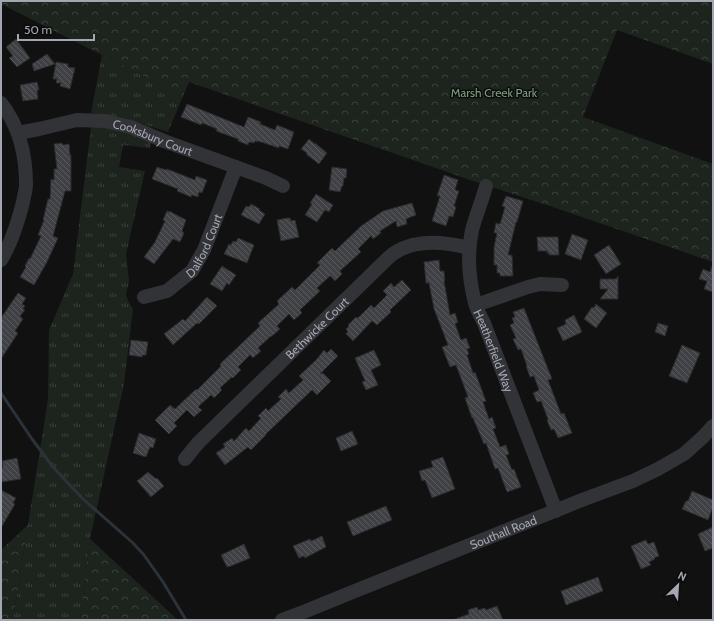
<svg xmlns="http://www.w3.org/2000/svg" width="714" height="621" font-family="Cabin,sans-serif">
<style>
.grass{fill:url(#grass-tufts)}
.forest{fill:url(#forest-crowns)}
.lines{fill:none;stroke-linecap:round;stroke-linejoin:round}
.stream{stroke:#2b333a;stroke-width:3}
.building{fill:url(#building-back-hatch);stroke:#2b2b2e}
.minor{stroke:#323337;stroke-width:14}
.labels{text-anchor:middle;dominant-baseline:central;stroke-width:3;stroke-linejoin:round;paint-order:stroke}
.park-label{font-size:12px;fill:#7a9d7c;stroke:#0c0c0d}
.street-label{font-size:12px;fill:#a3a7b2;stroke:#0c0c0d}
</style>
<defs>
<pattern id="grass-tufts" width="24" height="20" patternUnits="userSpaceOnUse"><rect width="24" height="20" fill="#1d241e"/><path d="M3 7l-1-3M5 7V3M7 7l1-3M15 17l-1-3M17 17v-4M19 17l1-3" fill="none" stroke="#3b413c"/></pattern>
<pattern id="forest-crowns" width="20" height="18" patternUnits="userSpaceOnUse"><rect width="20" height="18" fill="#1d241e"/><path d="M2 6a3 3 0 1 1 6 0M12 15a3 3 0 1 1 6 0" fill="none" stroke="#3b413c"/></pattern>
<pattern id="building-back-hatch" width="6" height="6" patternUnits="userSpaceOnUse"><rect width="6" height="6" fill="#404145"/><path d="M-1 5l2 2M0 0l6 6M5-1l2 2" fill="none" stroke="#585a5d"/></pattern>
</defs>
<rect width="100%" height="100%" fill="#111112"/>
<g class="grass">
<polygon points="102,55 183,96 168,132 131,120 113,116 91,113"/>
<polygon points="91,127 108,127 152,140 150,148 123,145 119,167 145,171 126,254 129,281 126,294 128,301 133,309 124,384 90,539 80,620 13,620 48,399 49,330 73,274"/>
</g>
<g class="forest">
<polygon points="1,1 713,1 713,64 617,30 583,117 713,164 713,262 550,206 476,182 189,82 183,96 1,4"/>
<polygon points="28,525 13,620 1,620 1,550"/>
<polygon points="90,539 178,620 80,620"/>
</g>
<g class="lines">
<polyline class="stream" points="1,393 32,439 53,467 82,498 133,543 144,555 163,582 186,620"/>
</g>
<g class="building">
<polygon points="16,39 30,58 17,67 9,58 13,56 6,47"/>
<polygon points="47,54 55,64 34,71 32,64"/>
<polygon points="56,62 68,64 68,67 75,68 70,89 60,86 61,83 56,83 57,79 53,79"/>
<polygon points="37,82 39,90 37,90 38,99 23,101 20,85"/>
<polygon points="187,104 244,127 248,117 261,122 260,124 275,130 277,125 294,132 288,149 279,146 279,148 258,141 258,142 255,141 254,143 249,142 248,145 238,141 238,139 216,131 217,129 202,123 201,125 181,117"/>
<polygon points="309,139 315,144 315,143 327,153 319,164 306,154 307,153 301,149"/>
<polygon points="62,143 63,145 69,144 70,155 71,155 71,191 65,191 53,236 58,238 47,262 34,285 20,277 26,267 25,266 29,258 30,259 41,236 38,235 44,220 43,220 48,199 50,199 51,179 54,180 54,169 57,169 54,144"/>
<polygon points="157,167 166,170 167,169 195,180 196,176 207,180 202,193 199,192 198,197 192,195 191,197 177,191 178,189 152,179"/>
<polygon points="332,167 347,169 346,178 344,178 343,186 342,186 340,192 329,190"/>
<polygon points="444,175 458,180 455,190 459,191 454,206 456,207 453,217 449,216 446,226 432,221 440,196 437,196"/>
<polygon points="316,194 333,205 329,212 325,210 317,222 305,215 312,204 310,203"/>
<polygon points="506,196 523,201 517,222 516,222 508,255 512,255 513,276 500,276 500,273 497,273 497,265 494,265 494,247 497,233 494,233 496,223 500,224 505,207 502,206"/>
<polygon points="412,203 416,215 406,219 407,224 397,227 396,221 380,231 381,233 373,239 371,236 358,249 361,252 340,271 342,274 335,281 330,276 317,288 320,291 300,310 302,313 294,320 289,314 277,326 280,329 271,337 271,336 258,348 261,351 253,358 250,355 238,367 241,370 233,378 232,377 220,388 222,390 214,398 211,395 198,407 202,410 194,417 187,410 174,423 177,426 169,434 155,420 170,405 175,409 196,389 197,390 221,366 220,364 260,326 258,323 279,304 277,301 292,287 295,290 320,265 317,263 332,248 335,251 361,226 383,211"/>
<polygon points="251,204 260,209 259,210 265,214 259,224 241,215 246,206 249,207"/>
<polygon points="167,211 169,212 169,211 186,220 182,231 184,233 180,242 173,239 154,264 144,257 155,242 165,221 163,220"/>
<polygon points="287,218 290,218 291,221 295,220 299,237 281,241 277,220"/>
<polygon points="572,234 588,240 581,260 565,254"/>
<polygon points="537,237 558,237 559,255 549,255 549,253 547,253 547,251 538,251"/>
<polygon points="238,238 254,245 247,263 224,254 229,244 231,245 233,241 236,242"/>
<polygon points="609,245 621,264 606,274 594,255"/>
<polygon points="439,260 440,271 444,271 445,281 444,281 450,315 455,313 458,322 455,324 461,340 466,338 470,348 467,349 469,354 467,355 473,373 475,372 486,401 483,402 489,419 492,417 496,428 493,429 500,447 506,445 509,454 506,455 512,470 514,469 521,487 507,492 498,468 495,469 486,443 484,444 473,418 472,418 465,398 468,397 456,365 450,367 442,347 448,345 434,309 429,283 426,283 424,262"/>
<polygon points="222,266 236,275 229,285 227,283 222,291 210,284"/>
<polygon points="712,266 713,266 713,292 704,289 707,281 699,279 703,269 710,272"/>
<polygon points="618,276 618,299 600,299 608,289 600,289 600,279 616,279"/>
<polygon points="402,280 411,290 390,310 391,312 377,325 372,321 353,341 346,334 348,331 346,329 349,326 348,325 356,317 358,318 371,305 374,308 387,295 383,291 391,283 394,287"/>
<polygon points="18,293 26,298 22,304 25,306 23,309 25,310 20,316 23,319 15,331 18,333 1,359 1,318"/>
<polygon points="207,297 217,306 199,324 197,323 173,345 164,334 183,319 185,321"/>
<polygon points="596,304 607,313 596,328 584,319 592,307 594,308"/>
<polygon points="524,308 552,379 548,380 561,414 564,413 572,433 558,438 554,429 551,430 547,420 548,419 541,401 537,402 533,393 539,390 534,376 530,377 526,366 527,366 521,349 518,350 513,339 516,338 510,325 514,323 512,318 515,317 513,312"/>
<polygon points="574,315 582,332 563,341 557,328 566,324 565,320"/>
<polygon points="658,323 668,326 665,336 655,332"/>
<polygon points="131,340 148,342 146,355 143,355 142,357 129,355"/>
<polygon points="682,345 700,353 687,383 669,376"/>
<polygon points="331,349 338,356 320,374 323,373 331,381 317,395 312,390 266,434 266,435 251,450 248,447 225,465 216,453 225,447 223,444 232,438 234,441 246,428 249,431 261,418 258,416 266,408 268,411 281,399 278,397 286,389 289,393 303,380 299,376 317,359 324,350 327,353"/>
<polygon points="374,350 381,365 371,370 378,385 366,390 362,382 365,381 355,358"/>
<polygon points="352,431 358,444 341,451 336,438"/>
<polygon points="139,433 156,439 153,448 150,447 146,457 133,453"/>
<polygon points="443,457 455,489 432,498 425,480 422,481 419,471 433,467 431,461"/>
<polygon points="17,458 21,479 1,482 1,468 3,467 2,461"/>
<polygon points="148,472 156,479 157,478 164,486 151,497 137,481"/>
<polygon points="1,490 16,498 13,503 15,504 1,528"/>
<polygon points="692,491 713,500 713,507 708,520 682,509 686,501 688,501"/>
<polygon points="386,506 392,520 353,536 347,522"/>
<polygon points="713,527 713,548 705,551 698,534"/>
<polygon points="322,536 326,547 305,558 304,556 299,558 293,546 310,539 311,541"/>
<polygon points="646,540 648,544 654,542 659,556 654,558 655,559 649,562 651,565 641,569 631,546"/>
<polygon points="244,544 250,558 231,566 227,567 221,555"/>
<polygon points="598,577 603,591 566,605 561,591"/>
<polygon points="497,606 503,620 455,620 455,619 469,614 468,610 477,607 478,610 485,608 486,610"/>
</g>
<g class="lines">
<g class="minor">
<path d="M1 103C19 126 26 156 26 184 26 190 24 196 23 202 18 222 12 242 1 260"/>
<path id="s1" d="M18 133 39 129 77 120 105 121 131 127 164 141 266 178 283 186"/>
<path id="s2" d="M486 186C482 201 476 215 472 230 467 254 469 280 475 303 477 310 481 317 484 323L556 511"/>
<path id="s3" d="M144 297 167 291 192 271 204 250 236 167"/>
<polyline points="476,305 528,287 540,284 562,285"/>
<path id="s4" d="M185 459 198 443 384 262C388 258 392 254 396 252 418 238 446 242 469 248"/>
<path id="s5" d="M282 620 306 611 350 593 582 500 633 481 658 469 684 454 703 437 713 426"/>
</g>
</g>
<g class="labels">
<g class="park-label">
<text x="494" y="92">Marsh Creek Park</text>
</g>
<g class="street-label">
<text stroke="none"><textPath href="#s1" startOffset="139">Cooksbury Court</textPath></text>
<text stroke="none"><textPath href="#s3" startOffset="84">Dalford Court</textPath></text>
<text stroke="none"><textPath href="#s4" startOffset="186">Bethwicke Court</textPath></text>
<text stroke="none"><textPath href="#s2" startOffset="171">Heatherfield Way</textPath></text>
<text stroke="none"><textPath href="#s5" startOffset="238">Southall Road</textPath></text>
</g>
</g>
<rect width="714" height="621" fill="none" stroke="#a3a7b2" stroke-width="4"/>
<g transform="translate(678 585) rotate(25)" stroke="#0c0c0d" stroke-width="3" paint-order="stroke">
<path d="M0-3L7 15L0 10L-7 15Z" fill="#a3a7b2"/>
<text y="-6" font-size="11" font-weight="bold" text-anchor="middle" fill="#a3a7b2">N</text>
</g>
<path d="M18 34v6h76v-6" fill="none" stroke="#a3a7b2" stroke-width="2"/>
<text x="24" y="34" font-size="12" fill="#a3a7b2" stroke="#0c0c0d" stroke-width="3" paint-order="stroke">50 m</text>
</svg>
